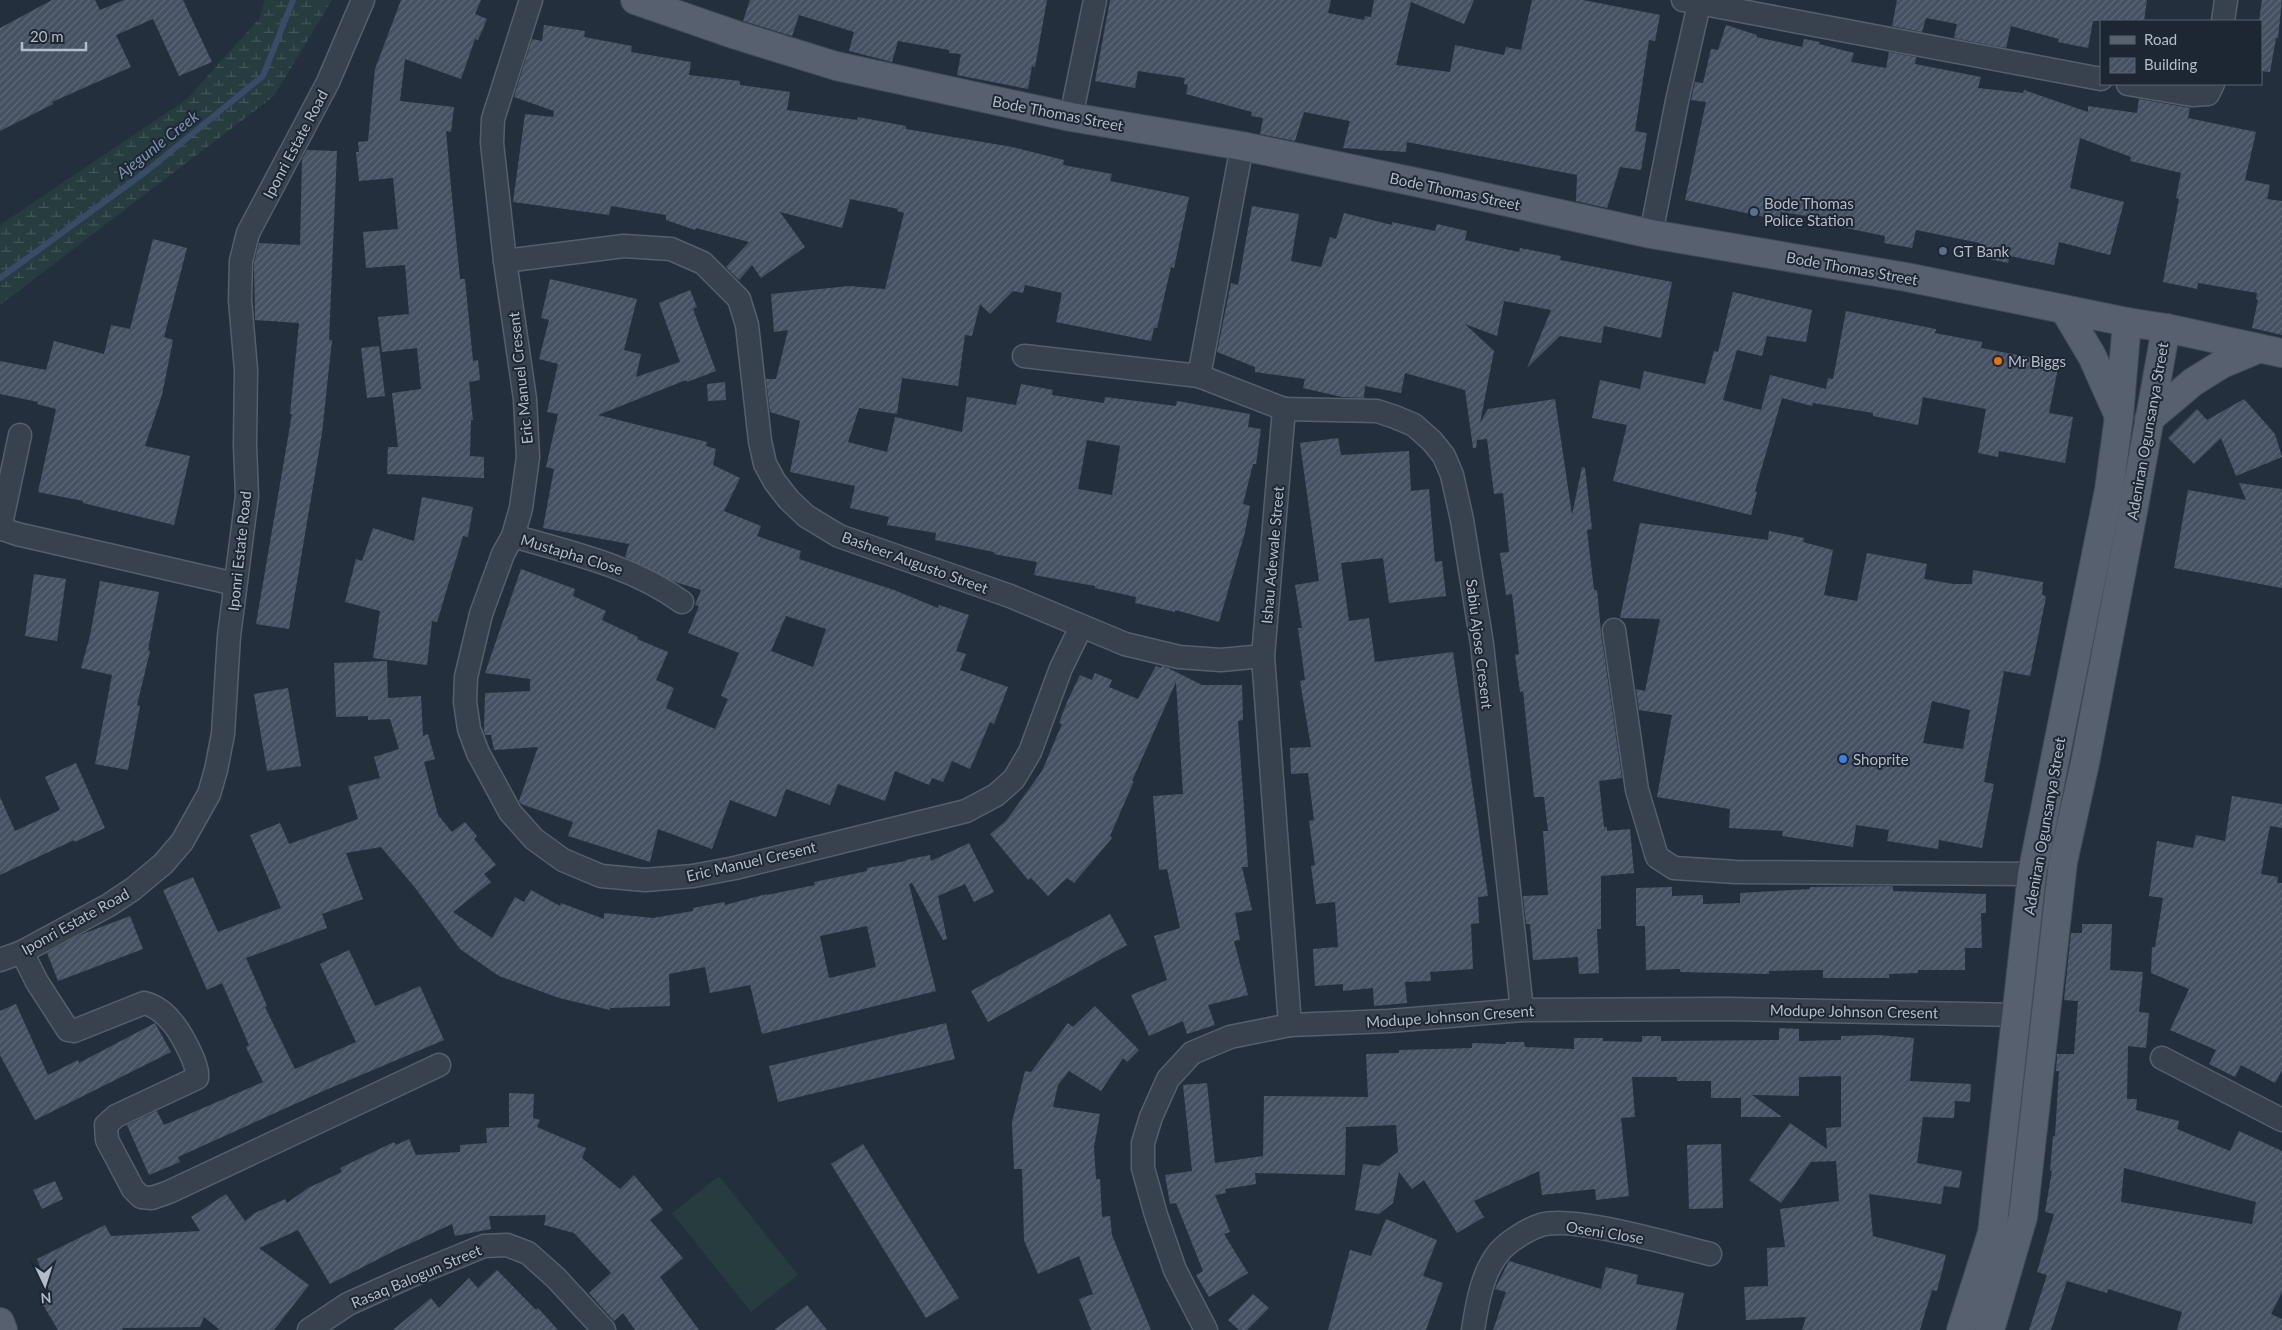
<svg xmlns="http://www.w3.org/2000/svg" width="2282" height="1330" font-family="Lato,sans-serif">
<style>
.wetland{fill:url(#wetland-marsh)}
.pitch{fill:#263c3f}
.lines{fill:none;stroke-linecap:round;stroke-linejoin:round}
.stream{stroke:#394c67;stroke-width:6}
.building{fill:url(#building-hatch);fill-rule:evenodd}
.minor-casing{stroke:#565f6c;stroke-width:25}
.major-casing{stroke:#414a57;stroke-width:30}
.minor{stroke:#38414e;stroke-width:22}
.major{stroke:#56606e;stroke-width:28}
.service-dot{fill:#5c6f8a;stroke:#1d2633;stroke-width:2}
.food-dot{fill:#e8710a;stroke:#1d2633;stroke-width:2}
.shop-dot{fill:#3f7fe0;stroke:#1d2633;stroke-width:2}
.labels{text-anchor:middle;dominant-baseline:central;stroke-width:4;stroke-linejoin:round;paint-order:stroke}
.street-label{font-size:15px;fill:#b4bcc9;stroke:#1d2633}
.poi-label{font-size:15px;fill:#b4bcc9;stroke:#1d2633;text-anchor:start}
.water-label{font-size:16px;font-style:italic;fill:#7c92b1;stroke:#1d2633}
</style>
<defs>
<pattern id="wetland-marsh" width="20" height="14" patternUnits="userSpaceOnUse" patternTransform="scale(1.25)"><rect width="20" height="14" fill="#263c3f"/><path d="M1 5h8M5 5V1M11 12h8M15 12V8" fill="none" stroke="#435659"/></pattern>
<pattern id="building-hatch" width="6" height="6" patternUnits="userSpaceOnUse" patternTransform="scale(1.25)"><rect width="6" height="6" fill="#455162"/><path d="M-1 1l2-2M0 6l6-6M5 7l2-2" fill="none" stroke="#5d6877"/></pattern>
</defs>
<rect width="100%" height="100%" fill="#242f3e"/>
<polygon class="wetland" points="265,0 332,0 274,96 0,305 0,225 187,99 259,19"/>
<polygon class="pitch" points="719,1176 798,1275 751,1312 672,1213"/>
<g class="lines">
<polyline class="stream" points="0,278 148,170 263,76 293,0"/>
</g>
<g class="building">
<polygon points="52,0 95,0 100,10 124,0 183,0 212,62 179,76 153,19 116,35 131,67 52,102 53,104 0,131 0,28"/>
<polygon points="401,0 481,0 475,14 487,19 478,40 475,39 461,79 405,59 400,101 454,107 451,132 446,131 451,187 460,279 465,279 473,361 478,360 480,380 469,382 473,420 471,420 470,456 484,457 484,478 387,474 388,447 398,447 392,393 421,389 417,348 382,352 378,317 409,314 405,265 366,268 363,232 398,229 393,178 359,181 356,152 359,152 358,142 368,141 375,69"/>
<polygon points="750,0 1047,0 1035,67 1032,66 1028,89 957,75 961,54 949,53 949,50 898,41 892,62 849,51 854,32 799,15 792,36 743,21"/>
<polygon points="1110,0 1331,0 1328,13 1364,20 1365,16 1371,17 1374,0 1474,0 1464,24 1411,2 1396,65 1450,72 1455,45 1504,55 1506,47 1521,50 1532,0 1583,0 1660,15 1655,41 1649,40 1635,131 1647,133 1641,170 1620,167 1607,208 1576,201 1577,175 1407,142 1406,152 1343,148 1350,121 1304,112 1295,141 1260,134 1263,118 1251,116 1252,112 1186,94 1188,85 1184,84 1185,78 1138,71 1135,88 1095,81"/>
<polygon points="1897,0 2147,0 2144,21 2093,21 2088,48 2058,42 2059,39 2011,26 2006,48 1954,38 1957,24 1926,18 1922,32 1892,26"/>
<polygon points="2262,0 2282,0 2278,38 2276,38 2270,72 2261,71 2261,21 2259,21"/>
<path d="M544 25 585 31 584 37 632 46 631 52 691 62 689 75 740 81V85L790 92 787 110 857 120 858 117 906 126V129L1012 147 1064 160 1063 165 1112 174 1110 181 1189 197 1174 268 1171 267 1157 328H1154L1151 341 1056 322 1062 293 1025 285 1023 293 1013 291 990 314 980 304 972 336 965 335 958 386 902 378 897 414 859 408 848 442 887 452 895 417 962 432 967 397 1016 405 1021 384 1053 390 1052 395 1104 403 1105 397 1176 406 1177 401 1250 414 1248 427 1261 429 1256 464H1253L1243 504 1250 506 1245 532 1219 622 1175 610V612L1135 603 1136 597 1095 588V586L1034 575 1037 562 994 554V552L935 540 936 533 887 525 889 517 850 508 855 486 790 472 800 421 770 412 766 379H776L788 330 774 332 771 294 849 286 885 289 904 213 897 211 898 209 850 199 842 228 780 212 805 247 761 278 752 265 739 280 726 267 749 242 696 228 695 230 666 220V215L611 206 609 215 513 202 525 114 553 117 554 111 514 97 532 39 542 41ZM1087 440 1120 446 1112 495 1078 489Z"/>
<polygon points="1726,25 1757,35 1756,37 1802,47 1804,39 1820,42 1819,44 1854,53 1851,62 1886,68 1889,52 1916,57 1915,64 1981,77 1978,88 2023,93 2024,90 2088,112 2088,106 2137,113 2139,99 2190,108 2188,118 2256,132 2245,180 2270,185 2267,199 2282,201 2282,335 2252,328 2258,300 2256,299 2257,293 2198,283 2197,289 2163,282 2179,199 2176,198 2181,173 2130,161 2131,157 2080,138 2070,188 2124,202 2110,255 2059,242 2054,265 2010,256 2008,263 1976,256 1980,243 1916,230 1912,248 1884,243 1885,236 1831,225 1832,220 1781,212 1779,220 1685,200 1706,102 1691,100 1695,82 1703,83 1711,49 1718,50"/>
<polygon points="307,150 337,151 329,340 332,340 322,433 289,629 256,624 292,414 290,414 299,323 255,320 254,263 259,243 300,245 302,159"/>
<polygon points="1252,206 1299,214 1291,261 1321,267 1330,237 1336,239 1344,213 1392,225 1392,222 1435,231 1437,224 1467,231 1465,240 1519,252 1520,248 1561,256 1560,260 1672,282 1661,338 1604,326 1601,343 1560,336 1527,368 1551,310 1504,301 1497,336 1465,324 1494,351 1480,423 1488,409 1555,399 1572,515 1582,467 1585,468 1592,529 1587,530 1594,590 1597,590 1601,632 1622,778 1599,781 1604,827 1607,827 1607,831 1630,829 1634,873 1601,876 1601,929 1597,929 1599,973 1579,974 1578,957 1533,960 1530,924 1526,924 1523,896 1548,895 1543,831 1548,831 1544,797 1534,797 1523,691 1520,692 1515,655 1519,654 1512,594 1506,595 1500,553 1509,552 1503,493 1494,494 1487,439 1477,440 1476,448 1473,448 1465,390 1405,373 1401,393 1365,386 1364,398 1342,397 1303,388 1305,379 1255,372 1255,367 1217,352 1231,283 1238,285"/>
<polygon points="153,239 187,248 164,337 173,340 162,395 145,446 190,456 174,525 83,503 83,501 38,492 56,409 37,404 38,402 0,394 0,361 46,370 54,341 104,354 111,325 130,329"/>
<path d="M550 279 637 299 624 350 641 354 636 377 680 362 659 303 690 290 697 307 693 309 716 371 687 382 686 380 598 415 707 442 706 446 716 449 713 465 740 478 724 511 761 526 757 536 801 551 799 559 894 590 938 608 939 605 969 615 956 651 966 654 960 670 1008 687 994 724 990 722 970 769 952 761 943 782 932 778 929 785 895 771 885 801 838 784 830 805 786 789 776 817 730 800 712 849 658 829 650 862 568 836 573 822 521 804 519 801 538 747 494 750 491 735H485L484 731 485 693 530 691V679L485 673 521 569 575 589 573 596 606 611 602 620 638 637 637 639 668 652 656 680 674 688 666 708 715 729 728 699 721 696 739 653 688 633 699 606 695 605 701 590 675 582 625 557 629 544 543 528 554 469 546 467 558 414 547 412 558 364 539 359 549 320 541 318ZM786 616 826 629 813 667 771 651Z"/>
<polygon points="1733,292 1812,310 1806,342 1767,336 1762,356 1737,350 1723,400 1761,410 1770,375 1826,389 1828,378 1833,379 1846,311 1936,329 1935,333 1982,342 1981,348 2043,360 2042,364 2058,368 2049,413 2073,417 2065,463 1999,451 1998,457 1978,453 1986,409 1923,397 1918,425 1873,416 1873,413 1813,403 1812,406 1782,398 1755,491 1757,492 1751,515 1613,481 1627,425 1592,418 1600,380 1640,389 1644,371 1705,384 1714,351 1718,352"/>
<polygon points="379,346 385,396 367,398 361,348"/>
<polygon points="725,382 726,400 708,401 707,384"/>
<polygon points="2244,399 2275,434 2282,457 2236,476 2221,438 2194,464 2168,438 2197,409 2207,420"/>
<polygon points="1338,438 1341,455 1409,451 1411,491 1429,489 1435,562 1442,561 1446,596 1389,603 1383,558 1341,563 1349,621 1369,618 1375,662 1453,652 1488,896 1478,897 1479,923 1471,924 1473,969 1430,972 1431,981 1405,982 1407,1003 1374,1006 1373,988 1343,991 1343,984 1315,986 1313,949 1338,947 1335,902 1316,904 1311,866 1315,865 1309,821 1314,820 1308,773 1291,774 1290,748 1311,747 1300,681 1305,680 1298,628 1302,628 1295,585 1319,581 1300,443"/>
<polygon points="2239,483 2282,489 2282,588 2174,568 2188,490 2246,500"/>
<polygon points="422,497 473,507 468,537 463,536 437,622 432,621 427,665 373,658 380,611 345,602 356,559 362,561 373,528 414,541"/>
<path d="M1640 523 1768 540 1769 531 1804 538 1803 542 1833 550 1824 595 1857 601 1867 553 1927 564 1924 579 1954 584H1972L1973 570 2043 582 2042 594 2046 597 2030 676 2004 671 1984 782 1994 784 1982 848 1939 840 1938 849 1887 841 1889 830 1856 825 1853 847 1782 836 1783 831 1729 828 1730 809 1657 797 1672 715 1639 710 1636 689 1645 691 1660 619 1620 618ZM1932 701 1970 710 1963 749 1923 743Z"/>
<polygon points="34,574 66,579 57,641 25,636"/>
<polygon points="100,581 159,592 148,650 150,651 137,705 140,706 128,770 95,764 112,675 81,668 90,636"/>
<path d="M387 661 388 698 421 696 423 736 428 734 435 759 424 762 438 815 452 832 465 822 477 836 474 839 496 865 484 874 491 882 453 912 492 938 515 897 524 902 531 890 560 906 561 903 604 919V913L653 918 693 911V908L724 902 725 905 767 894V895L815 885 814 882 867 871V868L906 861 905 860 930 855 931 861 969 843 994 892 974 902 965 884 938 896 947 939 943 940 912 883 909 884 936 991 762 1034 750 985 710 993 705 967 669 974 670 1006 610 1008V1010L559 998 499 976 460 949 416 889 381 847 346 853 363 899 322 914 327 928 246 958 267 1006 265 1007 295 1069 356 1042 320 964 349 950 375 1006 420 986 444 1040 328 1089 178 1157 180 1162 149 1175 127 1125 157 1111 164 1125 263 1082 246 1047 249 1045 222 983 207 990 163 890 193 877 218 932 281 908 250 835 280 823 289 844 358 819 348 786 380 778 374 757 399 749 390 719 368 720V716L336 717 334 663ZM867 926 876 967 829 978 820 936Z"/>
<polygon points="1156,666 1161,668 1162,666 1168,668 1202,685 1242,685 1243,720 1238,721 1248,867 1242,867 1252,910 1235,913 1240,940 1234,941 1248,995 1208,1005 1215,1025 1187,1034 1183,1021 1149,1036 1131,995 1167,980 1154,936 1180,928 1167,869 1159,870 1153,796 1183,794 1176,682 1132,781 1134,781 1110,836 1112,838 1074,883 1067,878 1048,896 1031,878 1028,880 990,834 1006,821 1042,771 1062,724 1059,723 1067,702 1080,675 1092,680 1095,673 1112,680 1109,687 1138,699"/>
<polygon points="288,688 301,766 267,771 254,694"/>
<polygon points="76,763 105,828 75,842 74,840 0,875 0,797 15,831 60,810 45,777"/>
<polygon points="2232,796 2282,804 2282,828 2270,826 2261,874 2278,877 2277,883 2282,883 2282,1070 2275,1083 2241,1065 2235,1077 2209,1064 2216,1050 2170,1030 2189,989 2151,973 2152,947 2155,947 2163,898 2149,896 2157,841 2193,848 2196,835 2225,841"/>
<polygon points="1893,886 1893,891 1986,894 1986,913 1981,913 1982,948 1965,948 1965,970 1918,970 1918,973 1889,974 1889,978 1823,978 1823,970 1769,971 1769,974 1680,972 1680,969 1646,970 1645,926 1636,926 1636,888 1672,887 1672,896 1703,895 1703,904 1740,903 1740,893 1810,889 1810,887"/>
<polygon points="1110,914 1127,945 988,1022 971,991"/>
<polygon points="130,916 143,949 58,981 47,953 80,935"/>
<path d="M2082 924H2112L2110 970 2143 972 2139 1012 2149 1013 2146 1048 2128 1046 2127 1099H2137L2136 1110 2179 1121 2177 1129 2230 1151 2239 1131 2282 1151V1292L2271 1314 2282 1319V1330H2177L2182 1312 2108 1289 2107 1293 2067 1281 2051 1330H2029L2047 1275 2037 1272 2054 1214 2045 1212 2052 1171H2050L2053 1136H2055L2059 1071H2056L2057 1058V1054H2074L2078 1001 2064 1000 2071 933H2082ZM2124 1168 2256 1202 2252 1224 2121 1202Z"/>
<polygon points="16,1004 48,1075 78,1060 79,1063 155,1023 171,1052 35,1120 0,1055 0,1011"/>
<polygon points="1095,1006 1139,1050 1127,1062 1123,1058 1101,1091 1069,1071 1058,1085 1053,1107 1100,1114 1094,1147 1096,1179 1100,1179 1102,1217 1110,1216 1112,1235 1151,1330 1091,1330 1079,1299 1093,1294 1079,1256 1038,1274 1024,1240 1022,1169 1014,1169 1012,1122 1025,1071 1031,1072 1068,1023 1073,1027"/>
<polygon points="946,1023 955,1059 778,1102 769,1066"/>
<polygon points="1779,1028 1799,1029 1799,1041 1841,1040 1841,1036 1878,1035 1914,1038 1910,1081 1971,1084 1970,1102 1955,1101 1954,1118 1923,1117 1917,1163 1962,1171 1959,1188 1944,1186 1941,1204 1869,1194 1873,1236 1946,1255 1937,1291 1932,1290 1920,1330 1802,1330 1806,1317 1746,1320 1744,1287 1768,1286 1767,1248 1785,1247 1780,1209 1839,1201 1836,1161 1811,1162 1781,1203 1749,1180 1790,1123 1827,1149 1826,1128 1841,1127 1841,1076 1799,1077 1799,1096 1752,1095 1782,1117 1741,1117 1741,1098 1711,1098 1711,1081 1677,1081 1677,1077 1632,1077 1635,1117 1621,1118 1629,1196 1596,1200 1595,1189 1542,1195 1539,1171 1474,1201 1484,1217 1457,1233 1424,1180 1412,1189 1399,1172 1393,1203 1379,1214 1355,1210 1363,1164 1379,1166 1398,1152 1396,1125 1346,1127 1345,1175 1255,1173 1256,1184 1225,1189 1226,1193 1215,1195 1230,1232 1224,1234 1248,1273 1209,1297 1196,1275 1203,1271 1176,1203 1170,1204 1165,1175 1192,1171 1183,1085 1207,1083 1215,1163 1263,1156 1264,1096 1368,1097 1366,1054 1399,1053 1399,1050 1472,1048 1472,1043 1506,1044 1506,1042 1524,1042 1525,1047 1574,1049 1574,1038 1603,1038 1603,1041 1642,1042 1642,1036 1661,1036 1661,1041 1779,1040"/>
<polygon points="509,1093 534,1094 533,1118 540,1120 537,1127 586,1148 582,1158 620,1189 634,1175 663,1210 650,1220 683,1258 660,1277 699,1330 635,1330 623,1313 614,1321 589,1293 611,1273 574,1233 544,1225 546,1215 489,1216 491,1229 455,1236 452,1224 392,1252 330,1284 298,1230 259,1248 309,1285 274,1330 220,1330 204,1317 200,1327 122,1328 123,1330 58,1330 42,1303 52,1298 37,1259 105,1225 111,1236 200,1231 191,1217 226,1194 245,1221 255,1213 285,1199 287,1203 308,1188 342,1172 340,1168 394,1142 396,1145 409,1139 416,1155 460,1152 460,1145 487,1143 486,1128 509,1127"/>
<polygon points="863,1144 959,1298 926,1318 831,1164"/>
<polygon points="1721,1144 1723,1208 1689,1209 1687,1145"/>
<polygon points="55,1181 63,1199 42,1209 33,1190"/>
<polygon points="1386,1219 1437,1240 1423,1276 1443,1283 1426,1330 1328,1330 1350,1250 1371,1256"/>
<polygon points="1509,1261 1601,1289 1606,1267 1638,1275 1636,1284 1684,1293 1676,1330 1493,1330 1506,1292 1495,1289"/>
<polygon points="497,1270 536,1310 538,1308 558,1330 393,1330 431,1298 439,1308 469,1278 478,1288"/>
<polygon points="1253,1294 1269,1308 1247,1330 1239,1330 1228,1320"/>
<polygon points="807,1305 827,1330 774,1330"/>
</g>
<g class="lines">
<g class="minor-casing">
<g id="minor">
<polyline points="531,0 493,119 492,143 505,261 525,399 528,457 521,508 513,536 503,554 481,614 466,677 465,702 469,729 478,753 496,786 510,812 534,839 563,860 601,876 645,880 693,876 735,868 966,811 996,795 1014,779 1030,752 1061,668 1081,627"/>
<polyline points="1683,0 2101,79"/>
<polyline points="2223,21 2226,0"/>
<polyline points="2128,84 2192,95 2208,94 2213,84"/>
<polyline points="1071,117 1095,0"/>
<polyline points="1242,146 1199,376 1284,409 1263,656 1290,1025"/>
<polyline points="1651,234 1677,101 1700,0"/>
<polyline points="505,261 624,246 671,249 703,263 739,299 747,325 760,441 765,464 775,482 789,500 806,516 839,536 1010,596 1125,644 1179,657 1221,660 1263,656"/>
<polyline points="1024,356 1199,376"/>
<polyline points="1284,409 1377,411 1395,417 1414,425 1432,441 1444,456 1452,475 1462,520 1482,644 1522,1010"/>
<polyline points="0,528 17,534 235,584"/>
<polyline points="0,529 20,435"/>
<path d="M513 536C572 553 632 566 682 602"/>
<polyline points="1614,630 1637,790 1657,857 1674,868 1736,872 2032,874"/>
<path d="M22 952 37 982 68 1030 74 1031 144 1003C153 1005 164 1012 170 1020 179 1029 200 1066 197 1078L116 1116 106 1125 107 1140 133 1189 141 1197 152 1198 169 1192 439 1065"/>
<polyline points="0,960 22,952 109,905 133,889 163,864 182,842 209,794 216,770 223,734 229,636 247,496 245,445 246,370 240,300 241,261 248,233 328,82 363,0"/>
<polyline points="2162,1058 2282,1120"/>
<polyline points="309,1330 348,1304 408,1277 484,1246 507,1245 528,1253 556,1278 604,1330"/>
<polyline points="1206,1330 1175,1270 1156,1215 1143,1168 1143,1143 1151,1117 1168,1079 1192,1053 1230,1037 1290,1025 1389,1021 1522,1010 1727,1009 2016,1015"/>
<path d="M1473 1330C1477 1304 1482 1272 1500 1251 1509 1241 1528 1229 1541 1225 1574 1215 1673 1245 1710 1254"/>
</g>
</g>
<g class="major-casing">
<g id="major">
<polyline points="635,0 736,35 836,66 1071,117 1242,146 1444,188 1651,234 1906,277 2127,322 2166,328 2282,353"/>
<polyline points="2064,309 2092,356 2117,412"/>
<polyline points="2149,419 2193,382 2222,364 2258,349"/>
<polyline points="0,1322 3,1330"/>
<polyline points="1961,1330 1992,1233 2032,874 2109,490 2119,416 2127,322"/>
<polyline points="1990,1330 2023,1217 2063,862 2085,763 2135,501 2166,328"/>
</g>
</g>
<use href="#minor" class="minor"/>
<use href="#major" class="major"/>
</g>
<g class="service-dot">
<circle cx="1754" cy="212" r="5"/>
<circle cx="1943" cy="251" r="5"/>
</g>
<circle class="food-dot" cx="1998" cy="361" r="5"/>
<circle class="shop-dot" cx="1843" cy="759" r="5"/>
<g class="labels">
<g class="street-label">
<text transform="translate(1058 113) rotate(11)">Bode Thomas Street</text>
<text transform="translate(295 144) rotate(-62)">Iponri Estate Road</text>
<text transform="translate(1455 191) rotate(12)">Bode Thomas Street</text>
<text transform="translate(1852 268) rotate(10)">Bode Thomas Street</text>
<text transform="translate(520 378) rotate(-96)">Eric Manuel Cresent</text>
<text transform="translate(2147 431) rotate(-80)">Adeniran Ogunsanya Street</text>
<text transform="translate(239 551) rotate(-84)">Iponri Estate Road</text>
<text transform="translate(572 554) rotate(17)">Mustapha Close</text>
<text transform="translate(1272 555) rotate(-85)">Ishau Adewale Street</text>
<text transform="translate(915 562) rotate(20)">Basheer Augusto Street</text>
<text transform="translate(1480 644) rotate(83)">Sabiu Ajose Cresent</text>
<text transform="translate(2044 826) rotate(-80)">Adeniran Ogunsanya Street</text>
<text transform="translate(751 861) rotate(-13)">Eric Manuel Cresent</text>
<text transform="translate(75 921) rotate(-29)">Iponri Estate Road</text>
<text transform="translate(1854 1011) rotate(1)">Modupe Johnson Cresent</text>
<text transform="translate(1450 1016) rotate(-4)">Modupe Johnson Cresent</text>
<text transform="translate(1605 1232) rotate(9)">Oseni Close</text>
<text transform="translate(416 1276) rotate(-23)">Rasaq Balogun Street</text>
</g>
<g class="poi-label">
<text x="1764" y="203">Bode Thomas<tspan x="1764" dy="17">Police Station</tspan></text>
<text x="1953" y="251">GT Bank</text>
<text x="2008" y="361">Mr Biggs</text>
<text x="1853" y="759">Shoprite</text>
</g>
<g class="water-label">
<text transform="translate(157 144) rotate(-38)">Ajegunle Creek</text>
</g>
</g>
<rect x="2100" y="20" width="162" height="65" fill="#1d2633" stroke="#59626f"/>
<rect x="2110" y="36" width="25" height="8" fill="#56606e" stroke="#59626f"/>
<text x="2144" y="45" font-size="15" fill="#b4bcc9">Road</text>
<rect x="2110" y="58" width="25" height="15" fill="url(#building-hatch)" stroke="#59626f"/>
<text x="2144" y="70" font-size="15" fill="#b4bcc9">Building</text>
<g transform="translate(45 1285) rotate(176)" stroke="#1d2633" stroke-width="4" paint-order="stroke">
<path d="M0-4L9 19L0 12L-9 19Z" fill="#b4bcc9"/>
<text y="-8" font-size="14" font-weight="bold" text-anchor="middle" fill="#b4bcc9">N</text>
</g>
<path d="M22 42v8h64v-8" fill="none" stroke="#b4bcc9" stroke-width="2.5"/>
<text x="30" y="42" font-size="15" fill="#b4bcc9" stroke="#1d2633" stroke-width="4" paint-order="stroke">20 m</text>
</svg>
